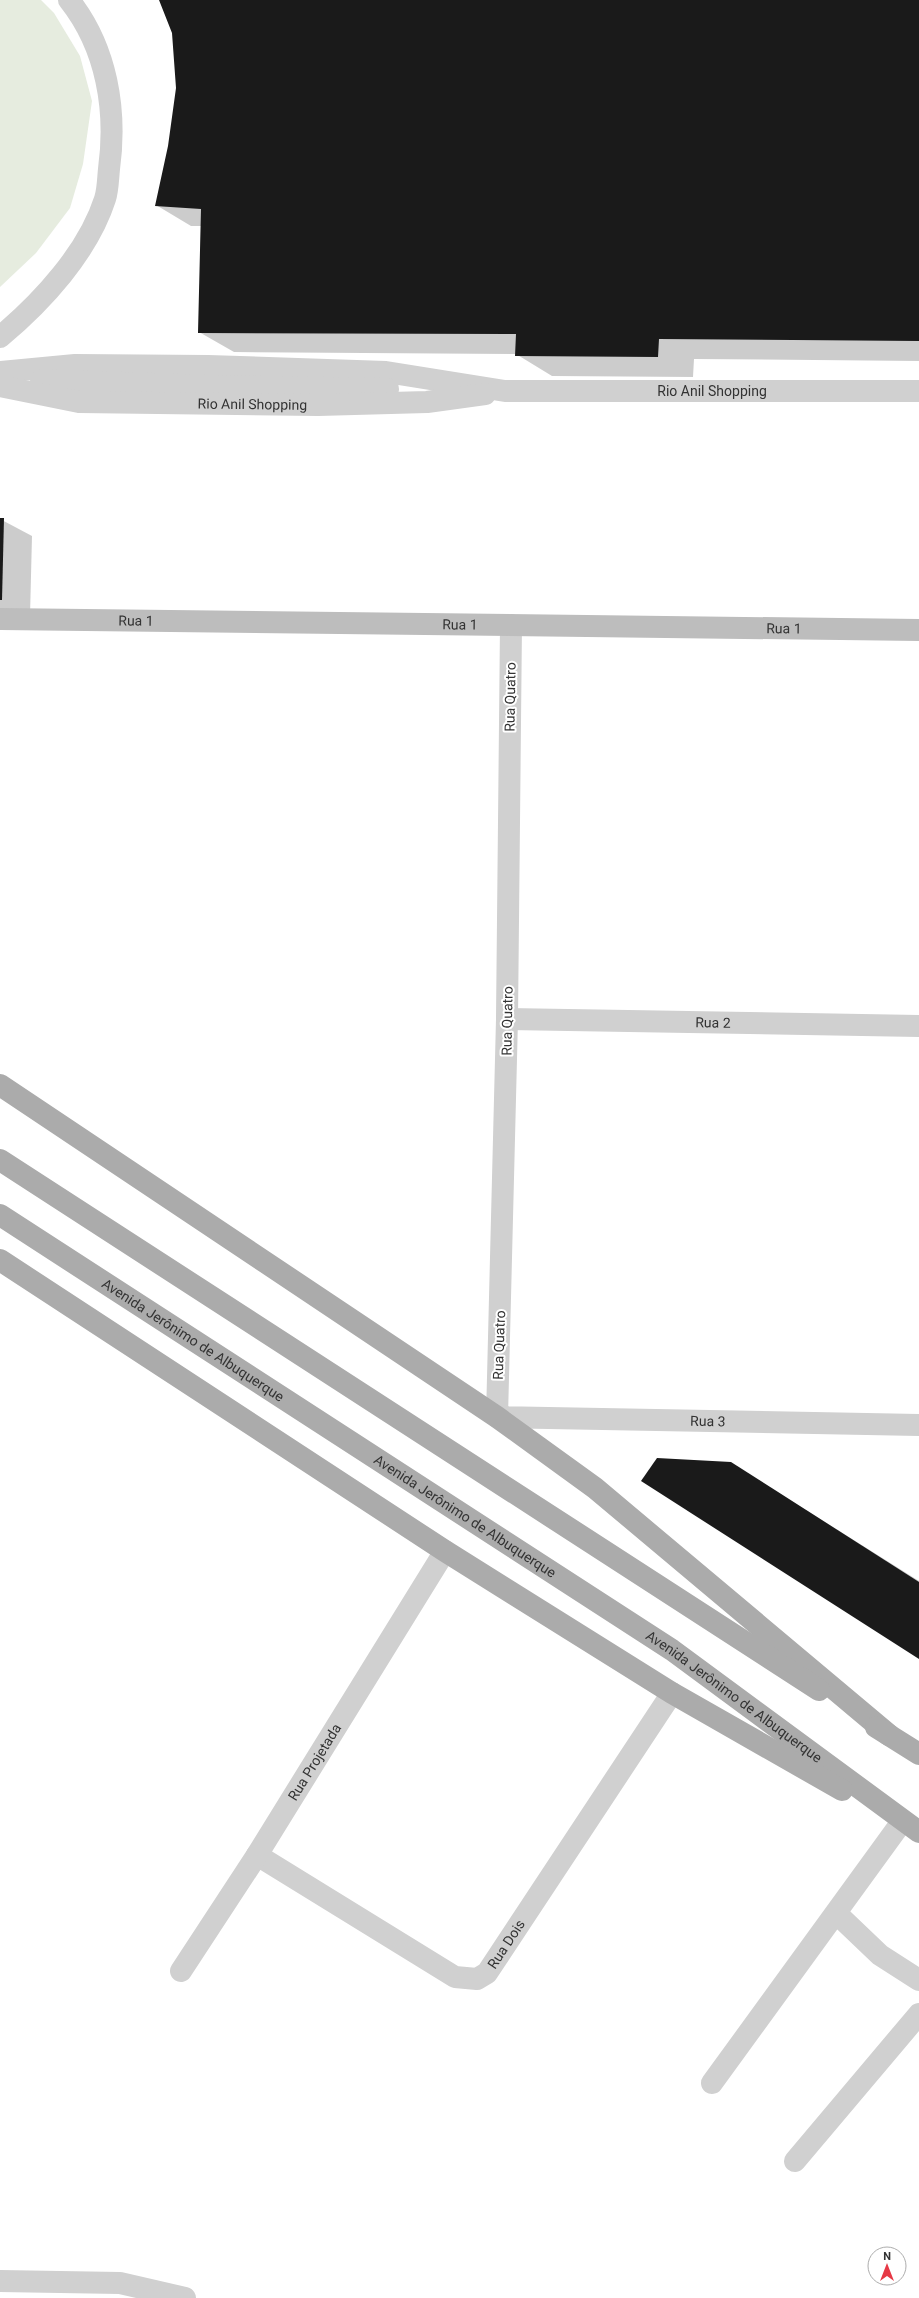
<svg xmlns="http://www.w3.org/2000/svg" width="919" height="2298" font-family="Roboto,sans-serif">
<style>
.green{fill:#e6ecdf}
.shadow{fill:#0003}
.building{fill:#1a1a1a}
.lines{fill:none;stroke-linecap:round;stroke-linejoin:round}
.service{stroke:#d0d0d0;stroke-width:22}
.minor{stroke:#d0d0d0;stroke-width:22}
.tertiary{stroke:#d0d0d0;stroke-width:22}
.secondary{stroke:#bdbdbd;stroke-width:22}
.primary{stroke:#ababab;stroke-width:22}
.labels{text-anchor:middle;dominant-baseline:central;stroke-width:4;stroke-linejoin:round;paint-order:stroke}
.street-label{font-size:14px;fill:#333;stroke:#fff}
</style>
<rect width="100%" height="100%" fill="#fff"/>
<polygon class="green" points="0,0 41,0 54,13 80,56 92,101 83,164 70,208 36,253 0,287"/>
<g class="shadow">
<polygon points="160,0 919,0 919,361 694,359 693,377 552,376 516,354 234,352 199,332 201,226 191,226 156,205 169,146 177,88 173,33"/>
<polygon points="0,519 32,536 30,616 0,614"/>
<polygon points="731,1463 919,1581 919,1658"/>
</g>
<g class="building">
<polygon points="159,0 919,0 919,341 659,339 658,357 515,356 516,334 198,333 201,209 155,206 168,146 176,88 172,33"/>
<polygon points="0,518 4,518 2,600 0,600"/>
<polygon points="657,1458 731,1462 919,1582 919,1659 641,1481"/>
</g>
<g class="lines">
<g class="service">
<path d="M0 337C42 302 88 252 105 199 108 190 108 178 109 169 117 110 107 48 69 0"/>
<path id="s1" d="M0 372 75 365 208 366 386 372 505 391H919"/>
<polyline points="41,380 207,386 388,389"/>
<path id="s2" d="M0 386 79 402 318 405 427 402 485 394"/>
<polyline points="836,1913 880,1955 919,1980"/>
<polyline points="712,2083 901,1823"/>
<polyline points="795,2161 919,2014"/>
</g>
<g class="minor">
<path id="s3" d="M511 625 507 1019 497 1417 919 1425"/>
<path id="s4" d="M507 1019 919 1026"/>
<path id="s5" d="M257 1855 455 1977 477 1979 487 1973 672 1693"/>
<path id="s6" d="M181 1971 257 1855 445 1551"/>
</g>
<polyline class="tertiary" points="0,2281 120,2283 185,2298"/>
<path class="secondary" id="s7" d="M0 619 919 630"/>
<g class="primary">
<polyline points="0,1085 497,1417 595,1488 889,1735"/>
<polyline points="0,1160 819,1690"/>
<path id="s8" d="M0 1215 672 1650 919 1832"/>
<polyline points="0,1260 445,1551 672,1693 842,1790"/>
<polyline points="876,1727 919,1754"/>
</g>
</g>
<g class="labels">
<g class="street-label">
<text stroke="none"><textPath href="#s1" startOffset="714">Rio Anil Shopping</textPath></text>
<text stroke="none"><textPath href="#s2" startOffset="254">Rio Anil Shopping</textPath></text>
<text stroke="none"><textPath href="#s7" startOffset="136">Rua 1</textPath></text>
<text stroke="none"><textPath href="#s7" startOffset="460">Rua 1</textPath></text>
<text stroke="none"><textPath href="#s7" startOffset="784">Rua 1</textPath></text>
<text transform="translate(510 697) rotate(-89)">Rua Quatro</text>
<text transform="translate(507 1021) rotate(-89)">Rua Quatro</text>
<text stroke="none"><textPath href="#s4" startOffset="206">Rua 2</textPath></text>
<text stroke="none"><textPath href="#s8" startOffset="230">Avenida Jerônimo de Albuquerque</textPath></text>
<text transform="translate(499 1345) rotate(-88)">Rua Quatro</text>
<text stroke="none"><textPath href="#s3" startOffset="1003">Rua 3</textPath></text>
<text stroke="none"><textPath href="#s8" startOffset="554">Avenida Jerônimo de Albuquerque</textPath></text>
<text stroke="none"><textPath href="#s8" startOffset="878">Avenida Jerônimo de Albuquerque</textPath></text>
<text stroke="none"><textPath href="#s6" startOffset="248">Rua Projetada</textPath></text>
<text stroke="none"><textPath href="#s5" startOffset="301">Rua Dois</textPath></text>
</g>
</g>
<g transform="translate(887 2266)"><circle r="19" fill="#ffffff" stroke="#adadad"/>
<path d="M0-3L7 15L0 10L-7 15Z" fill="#e63946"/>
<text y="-6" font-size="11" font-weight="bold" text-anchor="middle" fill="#333333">N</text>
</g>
</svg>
